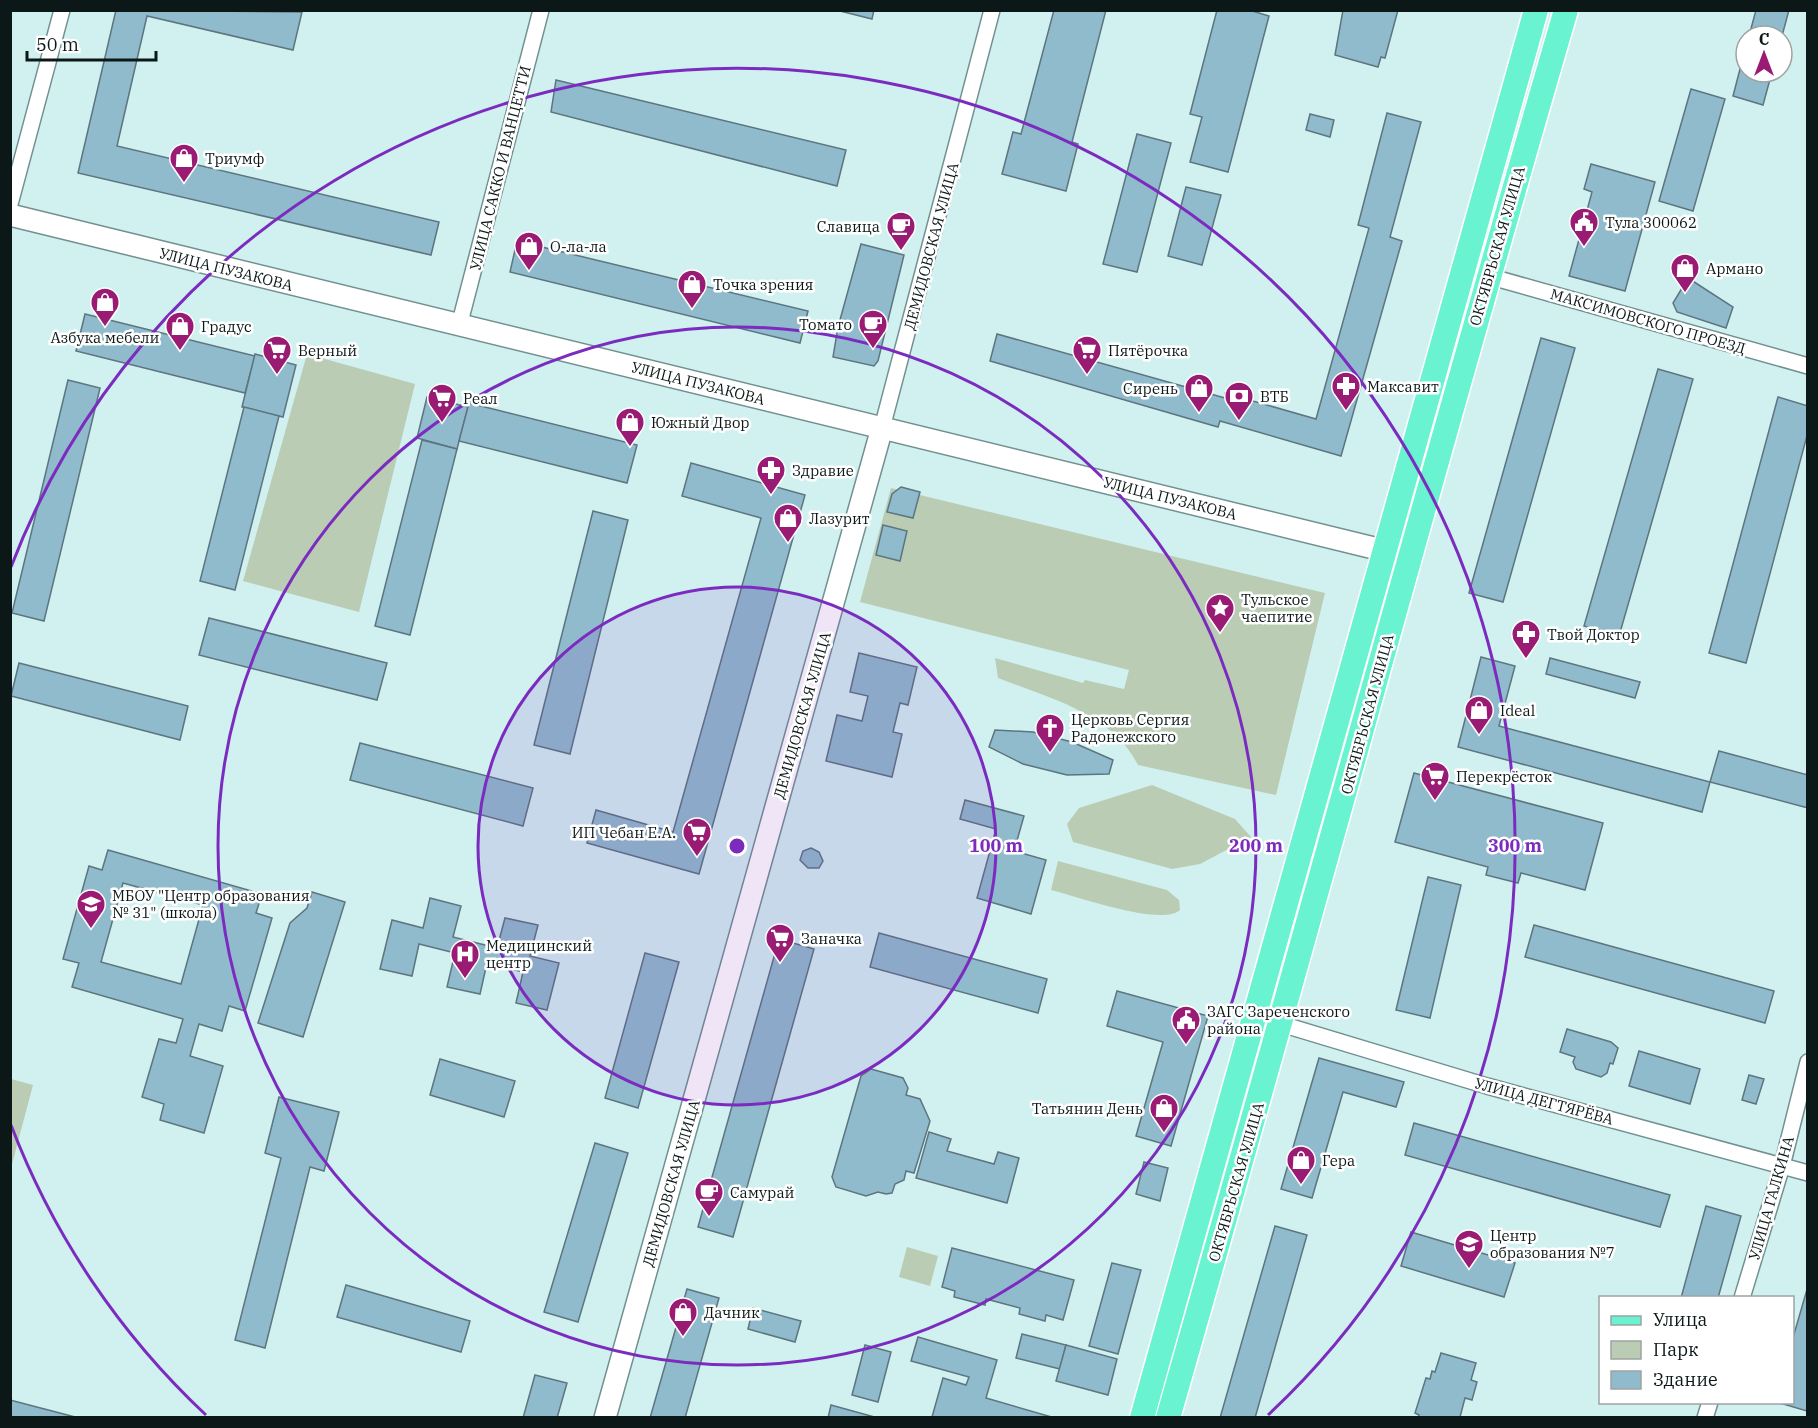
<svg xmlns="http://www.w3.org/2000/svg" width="1818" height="1428" font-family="'IBM Plex Serif',serif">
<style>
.green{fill:#baccb4}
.building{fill:#90bbcc;stroke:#5d757f;stroke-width:1.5;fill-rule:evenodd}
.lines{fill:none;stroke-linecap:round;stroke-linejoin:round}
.street-casing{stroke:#739090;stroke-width:18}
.secondary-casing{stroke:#739090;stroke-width:24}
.primary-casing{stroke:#fff;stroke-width:27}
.street{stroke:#fff;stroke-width:15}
.secondary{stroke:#fff;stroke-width:21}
.primary{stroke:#6af3d0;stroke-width:24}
.ring{fill:none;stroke:#7b2cbf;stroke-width:3}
.labels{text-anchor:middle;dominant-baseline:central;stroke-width:5;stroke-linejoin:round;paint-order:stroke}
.poi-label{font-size:15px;fill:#0c1818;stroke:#fff;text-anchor:start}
.street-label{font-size:15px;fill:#0c1818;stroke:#fff}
.centre{fill:#7b2cbf;stroke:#fff;stroke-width:3}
.ring-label{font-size:18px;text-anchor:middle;font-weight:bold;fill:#7b2cbf;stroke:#fff;stroke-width:5;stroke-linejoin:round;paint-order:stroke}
</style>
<rect width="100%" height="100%" fill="#d1f1f1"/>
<g class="green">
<polygon points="307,354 415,384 359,612 243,581"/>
<path d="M891 488 1325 593 1276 795 1138 765C1112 713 1048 698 998 678L995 658 1083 683 1085 680 1124 689 1129 670 860 602Z"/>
<polygon points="1152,785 1235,819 1251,837 1200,864 1172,869 1073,842 1067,824 1079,808"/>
<path d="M1058 861 1167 890 1179 900 1180 910C1162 927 1076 896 1051 890Z"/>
<polygon points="11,1079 33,1085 11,1168 10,1079"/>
<polygon points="907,1247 938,1256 930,1286 899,1277"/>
</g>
<g class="building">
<polygon points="116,10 302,12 293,50 147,16 117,146 439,222 431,255 78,173"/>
<polygon points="836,10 874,10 872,19"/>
<polygon points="1054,10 1106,10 1072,142 1078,144 1066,191 1002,174 1013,132 1021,134"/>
<polygon points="1217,10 1249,10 1269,16 1228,172 1190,162 1202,117 1190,114"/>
<polygon points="1343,10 1398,10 1385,58 1381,57 1378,67 1335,55"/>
<polygon points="1756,10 1789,10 1782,36 1749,36"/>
<polygon points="1746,46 1746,72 1772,72 1763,105 1733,96"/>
<polygon points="556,80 846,150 837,186 551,112"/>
<polygon points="1691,89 1725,99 1693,211 1659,201"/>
<polygon points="1387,113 1421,122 1390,237 1402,241 1341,456 1220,421 1218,427 990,361 997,334 1225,398 1225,393 1316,419 1369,228 1358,225"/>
<polygon points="1310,114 1334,120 1330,137 1306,130"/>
<polygon points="1137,134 1171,143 1137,272 1103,264"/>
<polygon points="1591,164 1655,182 1625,291 1569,276 1592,192 1584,189"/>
<polygon points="1186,187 1221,195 1202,265 1168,256"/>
<polygon points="517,241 808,311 800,343 510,272"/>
<polygon points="861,244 904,255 878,361 874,366 833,357 838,327"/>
<polygon points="1688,278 1733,307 1726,328 1677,312 1673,303"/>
<polygon points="85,314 255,356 245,393 76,351"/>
<polygon points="1541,338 1575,348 1503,602 1469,593"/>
<polygon points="255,354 296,365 283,417 242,407"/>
<polygon points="1658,369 1693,379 1619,636 1584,626"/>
<polygon points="68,380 100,388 44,621 12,613"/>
<polygon points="427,397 468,407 457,449 417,438"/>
<polygon points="1778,397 1808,406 1808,432 1746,663 1709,653"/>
<polygon points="469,403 637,445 627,483 459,441"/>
<polygon points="244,407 279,416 235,590 200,581"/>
<polygon points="422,440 457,449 410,635 375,626"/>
<polygon points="691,463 805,495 699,874 587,843 596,810 673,832 761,518 682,496"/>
<polygon points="901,487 920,492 913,518 887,512 892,494"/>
<polygon points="593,511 628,520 570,754 534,745"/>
<polygon points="883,525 907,531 900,561 876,555"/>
<polygon points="209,618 387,663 377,700 199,655"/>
<polygon points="859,653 917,667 908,705 900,703 893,732 902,734 892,777 826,761 837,715 862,721 868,696 850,692"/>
<polygon points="1481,657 1515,666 1499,726 1710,782 1702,812 1458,747"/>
<polygon points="1550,658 1640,682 1635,698 1546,674"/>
<polygon points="19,663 188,706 180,740 11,696"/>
<polygon points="995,730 1033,732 1072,742 1113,760 1109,774 1067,775 1023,764 989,747"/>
<polygon points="360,743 533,788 523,826 350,780"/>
<polygon points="1719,751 1808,775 1808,808 1710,782"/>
<polygon points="1414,773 1603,823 1585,890 1521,873 1518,883 1486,875 1488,867 1395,842"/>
<polygon points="965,800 1024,816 1014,851 1046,860 1031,914 977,898 996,829 960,819"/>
<polygon points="811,848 819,852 823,861 819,868 808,868 800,860 803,851"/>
<path d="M108 850 262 894 256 913 272 918 245 1011 229 1006 222 1031 199 1024 190 1056 223 1066 204 1133 160 1120 164 1104 142 1097 159 1039 176 1043 183 1019 72 987 79 963 63 959 89 866 102 870ZM123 883 203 905 181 984 101 962Z"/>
<polygon points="1428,877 1461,885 1430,1018 1396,1010"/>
<polygon points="312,892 345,902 303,1037 258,1023 290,923 307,908"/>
<polygon points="430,898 461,906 453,937 497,948 505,918 538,925 530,956 559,963 547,1010 516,1003 523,972 487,963 480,994 447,987 455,953 419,944 412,976 380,969 392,920 423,928"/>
<polygon points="1534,925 1774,991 1765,1023 1525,957"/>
<polygon points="879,933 1047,979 1038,1013 870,967"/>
<polygon points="779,939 814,949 733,1237 698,1227"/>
<polygon points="645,953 679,962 638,1108 605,1098"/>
<polygon points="1117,991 1208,1016 1171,1146 1136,1136 1163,1042 1107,1026"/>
<polygon points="1567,1029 1611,1042 1618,1048 1613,1064 1610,1063 1607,1073 1601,1077 1576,1069 1573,1062 1575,1057 1560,1052"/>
<polygon points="1639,1051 1700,1069 1690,1104 1629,1086"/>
<polygon points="1319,1058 1404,1082 1396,1107 1343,1092 1312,1198 1281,1189"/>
<polygon points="440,1059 515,1081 504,1117 430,1095"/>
<polygon points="871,1069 903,1078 908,1088 906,1095 920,1099 930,1121 914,1173 906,1171 904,1180 895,1184 892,1193 886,1194 878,1192 866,1196 836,1187 832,1177 861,1076"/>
<polygon points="1749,1075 1764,1079 1756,1104 1742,1100"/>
<polygon points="279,1097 339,1112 324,1171 310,1167 265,1348 235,1340 281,1158 265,1153"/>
<polygon points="1414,1123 1670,1195 1660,1227 1405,1155"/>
<polygon points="929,1132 951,1139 947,1151 994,1164 998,1152 1019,1158 1007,1203 916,1178"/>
<polygon points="595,1143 628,1153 578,1322 544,1312"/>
<polygon points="1144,1162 1168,1168 1160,1201 1136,1194"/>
<polygon points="1706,1206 1741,1216 1718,1298 1681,1298"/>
<polygon points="1275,1226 1307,1235 1255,1418 1220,1418"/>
<polygon points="1411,1232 1515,1263 1504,1297 1401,1266"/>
<polygon points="952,1248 1074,1280 1063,1320 1046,1315 1045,1321 1019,1314 1020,1308 986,1299 985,1305 954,1297 955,1291 942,1287"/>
<polygon points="1112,1263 1141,1270 1118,1354 1089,1346"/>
<polygon points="346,1285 470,1321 461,1352 337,1317"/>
<polygon points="1808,1286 1808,1411 1807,1411 1776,1402 1792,1402 1792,1341"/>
<polygon points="687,1289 719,1298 685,1418 650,1418"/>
<polygon points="753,1308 801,1321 795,1342 748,1329"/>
<polygon points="1022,1334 1066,1345 1060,1369 1016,1358"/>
<polygon points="918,1337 997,1360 986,1398 1055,1418 932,1417 943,1378 966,1385 969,1377 911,1361"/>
<polygon points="865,1345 891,1352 878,1402 852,1395"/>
<polygon points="1066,1345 1117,1359 1108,1395 1056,1381"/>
<polygon points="1441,1353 1476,1363 1471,1380 1477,1382 1472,1400 1465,1398 1460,1417 1463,1418 1418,1418 1419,1415 1415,1413 1426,1378 1430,1379 1432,1371 1435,1372"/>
<polygon points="535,1375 567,1383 557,1418 523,1418"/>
<polygon points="10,1400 79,1418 10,1418"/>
<polygon points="831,1405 878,1418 828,1418"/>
</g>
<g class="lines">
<g class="street-casing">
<g id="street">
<polyline points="10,204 62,10"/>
<polyline points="1488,276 1808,366"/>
<polyline points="459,326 541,10"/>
<polyline points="882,428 992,10"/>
<polyline points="1281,1024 1487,1086 1808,1173"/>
<polyline points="1742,1298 1782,1166 1808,1062"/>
<polyline points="1705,1418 1710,1402"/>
</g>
</g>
<g class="secondary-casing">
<g id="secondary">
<polyline points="10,215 1386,551"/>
<polyline points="605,1418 882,428"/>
</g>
</g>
<g class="primary-casing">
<g id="primary">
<polyline points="1142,1418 1536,10"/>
<path d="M1168 1418C1303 949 1429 478 1566 10"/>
</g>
</g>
<use href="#street" class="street"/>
<use href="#secondary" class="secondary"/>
<use href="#primary" class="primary"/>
</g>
<circle cx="737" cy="846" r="259" fill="#7b2cbf" fill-opacity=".12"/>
<g class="ring">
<circle cx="737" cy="846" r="259"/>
<circle cx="737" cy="846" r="519"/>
<path d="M206 1415A778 778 0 0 1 11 1125M11 567A778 778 0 1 1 1268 1415"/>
</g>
<defs>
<g id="shop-pin" transform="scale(1.5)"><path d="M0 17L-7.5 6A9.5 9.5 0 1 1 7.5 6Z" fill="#991b73" stroke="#fff"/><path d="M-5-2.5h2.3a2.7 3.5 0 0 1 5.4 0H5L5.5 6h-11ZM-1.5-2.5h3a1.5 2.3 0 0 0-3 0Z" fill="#fff"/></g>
<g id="civic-pin" transform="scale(1.5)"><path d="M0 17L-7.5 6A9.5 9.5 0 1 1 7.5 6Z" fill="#991b73" stroke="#fff"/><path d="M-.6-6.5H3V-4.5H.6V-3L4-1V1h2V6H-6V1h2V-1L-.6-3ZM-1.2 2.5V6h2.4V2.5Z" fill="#fff"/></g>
<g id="cafe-pin" transform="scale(1.5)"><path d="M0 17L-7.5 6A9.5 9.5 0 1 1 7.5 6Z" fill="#991b73" stroke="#fff"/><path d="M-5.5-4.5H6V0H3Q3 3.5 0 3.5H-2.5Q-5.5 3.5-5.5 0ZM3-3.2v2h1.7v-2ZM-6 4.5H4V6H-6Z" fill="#fff"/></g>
<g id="supermarket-pin" transform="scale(1.5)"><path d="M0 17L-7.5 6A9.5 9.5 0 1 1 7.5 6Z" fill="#991b73" stroke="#fff"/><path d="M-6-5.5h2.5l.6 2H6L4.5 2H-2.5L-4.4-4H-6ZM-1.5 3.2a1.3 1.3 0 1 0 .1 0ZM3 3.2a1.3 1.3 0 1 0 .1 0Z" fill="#fff"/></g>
<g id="pharmacy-pin" transform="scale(1.5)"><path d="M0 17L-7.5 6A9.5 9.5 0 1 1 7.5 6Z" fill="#991b73" stroke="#fff"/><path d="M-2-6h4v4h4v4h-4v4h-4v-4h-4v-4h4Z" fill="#fff"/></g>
<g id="bank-pin" transform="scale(1.5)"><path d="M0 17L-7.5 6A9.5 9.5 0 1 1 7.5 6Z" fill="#991b73" stroke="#fff"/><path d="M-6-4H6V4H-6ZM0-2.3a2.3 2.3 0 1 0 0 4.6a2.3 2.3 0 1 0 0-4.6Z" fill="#fff"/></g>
<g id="sight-pin" transform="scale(1.5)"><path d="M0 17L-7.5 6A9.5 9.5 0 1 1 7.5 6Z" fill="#991b73" stroke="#fff"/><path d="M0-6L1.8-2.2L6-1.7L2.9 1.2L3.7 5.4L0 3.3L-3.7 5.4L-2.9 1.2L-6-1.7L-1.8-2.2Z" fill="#fff"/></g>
<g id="church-pin" transform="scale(1.5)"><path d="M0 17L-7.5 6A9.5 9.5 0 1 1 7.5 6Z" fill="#991b73" stroke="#fff"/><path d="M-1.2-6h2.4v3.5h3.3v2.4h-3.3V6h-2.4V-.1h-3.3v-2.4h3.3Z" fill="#fff"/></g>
<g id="school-pin" transform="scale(1.5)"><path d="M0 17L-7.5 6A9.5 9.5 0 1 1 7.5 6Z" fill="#991b73" stroke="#fff"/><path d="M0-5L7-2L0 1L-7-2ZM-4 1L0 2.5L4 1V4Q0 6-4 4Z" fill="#fff"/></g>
<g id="hospital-pin" transform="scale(1.5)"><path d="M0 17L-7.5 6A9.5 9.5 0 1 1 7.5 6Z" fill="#991b73" stroke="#fff"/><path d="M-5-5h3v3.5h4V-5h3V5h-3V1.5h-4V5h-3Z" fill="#fff"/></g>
</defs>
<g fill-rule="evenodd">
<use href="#shop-pin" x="184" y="158"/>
<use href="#civic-pin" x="1584" y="222"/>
<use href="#cafe-pin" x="901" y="226"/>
<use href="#shop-pin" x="529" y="246"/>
<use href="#shop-pin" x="1685" y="268"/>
<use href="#shop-pin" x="692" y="284"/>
<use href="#shop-pin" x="105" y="302"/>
<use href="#cafe-pin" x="873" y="324"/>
<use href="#shop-pin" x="180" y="326"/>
<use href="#supermarket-pin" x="277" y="350"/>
<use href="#supermarket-pin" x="1087" y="350"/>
<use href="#pharmacy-pin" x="1346" y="386"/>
<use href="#shop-pin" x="1199" y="388"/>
<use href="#bank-pin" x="1239" y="396"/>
<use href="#supermarket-pin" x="442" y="398"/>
<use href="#shop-pin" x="630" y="422"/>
<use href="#pharmacy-pin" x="771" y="470"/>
<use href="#shop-pin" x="788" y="518"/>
<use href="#sight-pin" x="1220" y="608"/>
<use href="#pharmacy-pin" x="1526" y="634"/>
<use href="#shop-pin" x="1479" y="710"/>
<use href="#church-pin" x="1050" y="728"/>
<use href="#supermarket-pin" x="1435" y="776"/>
<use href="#supermarket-pin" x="697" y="832"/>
<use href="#school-pin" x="91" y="904"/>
<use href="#supermarket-pin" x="780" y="938"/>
<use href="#hospital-pin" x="465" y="954"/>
<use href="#civic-pin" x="1186" y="1020"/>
<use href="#shop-pin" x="1164" y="1108"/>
<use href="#shop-pin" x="1301" y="1160"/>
<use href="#cafe-pin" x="709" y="1192"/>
<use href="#school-pin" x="1469" y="1244"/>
<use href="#shop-pin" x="683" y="1312"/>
</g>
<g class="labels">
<g class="poi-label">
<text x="205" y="158">Триумф</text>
<text x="1605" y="222">Тула 300062</text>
<text x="880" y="226" text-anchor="end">Славица</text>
<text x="550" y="246">О-ла-ла</text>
<text x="1706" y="268">Армано</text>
<text x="713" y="284">Точка зрения</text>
<text x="852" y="324" text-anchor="end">Томато</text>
<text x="201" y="326">Градус</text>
<text x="105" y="337" text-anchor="middle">Азбука мебели</text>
<text x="298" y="350">Верный</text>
<text x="1108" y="350">Пятёрочка</text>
<text x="1367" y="386">Максавит</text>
<text x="1178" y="388" text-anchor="end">Сирень</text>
<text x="1260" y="396">ВТБ</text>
<text x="463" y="398">Реал</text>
<text x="651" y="422">Южный Двор</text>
<text x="792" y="470">Здравие</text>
<text x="809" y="518">Лазурит</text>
<text x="1241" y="599">Тульское<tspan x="1241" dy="17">чаепитие</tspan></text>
<text x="1547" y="634">Твой Доктор</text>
<text x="1500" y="710">Ideal</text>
<text x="1071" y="719">Церковь Сергия<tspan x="1071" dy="17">Радонежского</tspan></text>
<text x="1456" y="776">Перекрёсток</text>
<text x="676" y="832" text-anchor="end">ИП Чебан Е.А.</text>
<text x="112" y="895">МБОУ "Центр образования<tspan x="112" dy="17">№ 31" (школа)</tspan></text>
<text x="801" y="938">Заначка</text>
<text x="486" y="945">Медицинский<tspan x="486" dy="17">центр</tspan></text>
<text x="1207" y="1011">ЗАГС Зареченского<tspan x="1207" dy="17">района</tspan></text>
<text x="1143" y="1108" text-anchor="end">Татьянин День</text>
<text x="1322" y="1160">Гера</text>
<text x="730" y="1192">Самурай</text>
<text x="1490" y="1235">Центр<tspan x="1490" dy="17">образования №7</tspan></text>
<text x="704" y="1312">Дачник</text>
</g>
<g class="street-label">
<text transform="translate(500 168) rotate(-76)">УЛИЦА САККО И ВАНЦЕТТИ</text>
<text transform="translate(931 246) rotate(-75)">ДЕМИДОВСКАЯ УЛИЦА</text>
<text transform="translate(1497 246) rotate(-74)">ОКТЯБРЬСКАЯ УЛИЦА</text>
<text transform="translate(226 269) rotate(14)">УЛИЦА ПУЗАКОВА</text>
<text transform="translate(1648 321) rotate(16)">МАКСИМОВСКОГО ПРОЕЗД</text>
<text transform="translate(698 383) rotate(14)">УЛИЦА ПУЗАКОВА</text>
<text transform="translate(1170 498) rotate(14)">УЛИЦА ПУЗАКОВА</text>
<text transform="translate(1367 714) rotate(-75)">ОКТЯБРЬСКАЯ УЛИЦА</text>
<text transform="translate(802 715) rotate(-74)">ДЕМИДОВСКАЯ УЛИЦА</text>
<text transform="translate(1544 1101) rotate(15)">УЛИЦА ДЕГТЯРЁВА</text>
<text transform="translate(1236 1182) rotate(-74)">ОКТЯБРЬСКАЯ УЛИЦА</text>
<text transform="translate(671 1183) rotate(-74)">ДЕМИДОВСКАЯ УЛИЦА</text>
<text transform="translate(1771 1198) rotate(-74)">УЛИЦА ГАЛКИНА</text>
</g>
</g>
<circle cx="737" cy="846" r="9" class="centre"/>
<g class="ring-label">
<text x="996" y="852">100 m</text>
<text x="1256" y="852">200 m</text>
<text x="1515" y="852">300 m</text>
</g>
<rect width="1818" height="1428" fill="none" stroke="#0c1818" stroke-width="24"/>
<rect x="1599" y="1296" width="195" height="108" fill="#ffffff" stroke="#9ea3a3" stroke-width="1.5"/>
<rect x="1611" y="1316" width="30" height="9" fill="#6af3d0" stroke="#9ea3a3" stroke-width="1.5"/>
<text x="1653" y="1326" font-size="18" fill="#0c1818">Улица</text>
<rect x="1611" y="1341" width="30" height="18" fill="#baccb4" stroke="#9ea3a3" stroke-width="1.5"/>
<text x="1653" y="1356" font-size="18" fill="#0c1818">Парк</text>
<rect x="1611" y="1371" width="30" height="18" fill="#90bbcc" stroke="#9ea3a3" stroke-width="1.5"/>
<text x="1653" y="1386" font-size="18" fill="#0c1818">Здание</text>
<g transform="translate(1764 54)"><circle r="28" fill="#ffffff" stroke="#9ea3a3" stroke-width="1.5"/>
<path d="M0-4.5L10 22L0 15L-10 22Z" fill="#991b73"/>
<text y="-9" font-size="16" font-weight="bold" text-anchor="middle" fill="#0c1818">С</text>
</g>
<path d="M27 51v9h129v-9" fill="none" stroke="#0c1818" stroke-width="3"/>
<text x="36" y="51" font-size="18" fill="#0c1818" stroke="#ffffff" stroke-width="4.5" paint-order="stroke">50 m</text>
</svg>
